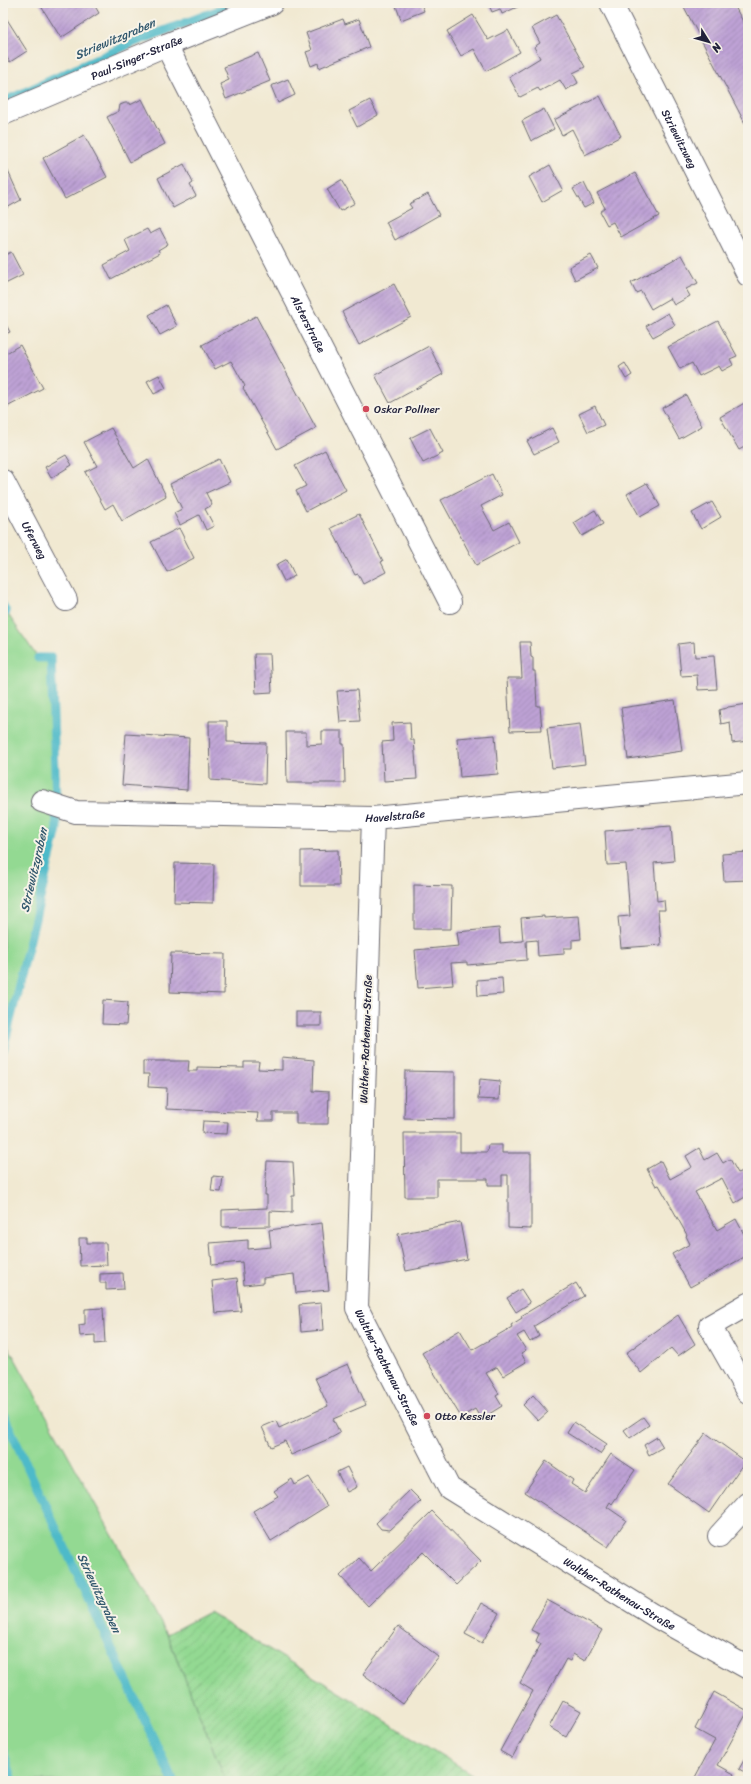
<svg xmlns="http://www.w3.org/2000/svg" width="751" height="1784" font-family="Sriracha,sans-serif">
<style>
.grass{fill:#93d992;stroke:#5a7e66}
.garden{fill:url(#garden-furrows);stroke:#5a7e66}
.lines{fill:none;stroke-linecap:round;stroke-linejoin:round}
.stream{stroke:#4ebac9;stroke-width:9}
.building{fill:url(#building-hatch)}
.street-casing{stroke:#6a6870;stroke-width:24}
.street{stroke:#fff;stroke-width:22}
.poi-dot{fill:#d1495b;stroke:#f7f3e8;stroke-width:1.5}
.labels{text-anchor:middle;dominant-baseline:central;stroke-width:4;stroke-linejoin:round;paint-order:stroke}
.street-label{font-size:11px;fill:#22223b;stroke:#f7f3e8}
.poi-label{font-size:11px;fill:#22223b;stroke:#f7f3e8;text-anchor:start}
.water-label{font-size:12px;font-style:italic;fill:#31576d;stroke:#f7f3e8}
</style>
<defs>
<pattern id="garden-furrows" width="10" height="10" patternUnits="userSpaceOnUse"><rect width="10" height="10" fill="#93d992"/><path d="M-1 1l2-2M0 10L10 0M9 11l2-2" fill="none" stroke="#7eba7f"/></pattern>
<pattern id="building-hatch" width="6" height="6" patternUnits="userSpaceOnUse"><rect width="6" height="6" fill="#bea2d5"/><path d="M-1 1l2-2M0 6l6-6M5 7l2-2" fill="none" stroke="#9a84ae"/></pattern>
</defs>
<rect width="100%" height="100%" fill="#f7f3e8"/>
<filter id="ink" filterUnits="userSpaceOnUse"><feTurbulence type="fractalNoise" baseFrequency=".025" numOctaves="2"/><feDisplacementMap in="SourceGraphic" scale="8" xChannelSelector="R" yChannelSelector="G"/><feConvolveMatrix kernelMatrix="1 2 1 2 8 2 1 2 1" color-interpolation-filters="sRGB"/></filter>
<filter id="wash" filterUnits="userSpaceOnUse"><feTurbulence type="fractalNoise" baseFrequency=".012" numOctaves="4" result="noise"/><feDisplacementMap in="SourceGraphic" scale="16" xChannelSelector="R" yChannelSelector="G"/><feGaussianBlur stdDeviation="0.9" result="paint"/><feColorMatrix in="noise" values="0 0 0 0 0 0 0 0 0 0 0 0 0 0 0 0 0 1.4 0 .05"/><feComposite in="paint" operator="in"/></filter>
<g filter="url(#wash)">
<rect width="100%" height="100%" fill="#f1e9d2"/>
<g class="grass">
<polygon points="3,607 38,658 51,658 57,829 3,1050"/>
<polygon points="3,1337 167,1634 226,1781 3,1781"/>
</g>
<polygon class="garden" points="209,1612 483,1781 226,1781 167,1634"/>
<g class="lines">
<g class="stream">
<polyline points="3,102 132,43 238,3"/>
<polyline points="3,606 6,612"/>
<polyline points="3,1050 57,829 51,658 38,658"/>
<polyline points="3,1414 173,1781"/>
<polyline points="3,1751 13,1781"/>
</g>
</g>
<g id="blocks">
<g class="building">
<polygon points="39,3 93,3 99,13 61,38"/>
<polygon points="395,3 421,3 424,11 401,20"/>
<polygon points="488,3 526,3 502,14 500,9 492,12"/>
<polygon points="686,3 733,3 748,31 748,129 683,5"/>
<polygon points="3,13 27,51 10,62 3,52"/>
<polygon points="473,15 488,40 508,30 520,52 486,71 474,49 461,56 447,31"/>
<polygon points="556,15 585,67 573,73 578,83 566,90 560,80 540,91 538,88 520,97 509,77 540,58 534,47 540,43 532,28"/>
<polygon points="343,19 345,24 359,19 369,47 319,68 318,63 311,66 306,52 312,50 306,33"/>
<polygon points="258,53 270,81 226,99 220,84 229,80 224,67"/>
<polygon points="288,79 295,95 278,103 271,86"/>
<polygon points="600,96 621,136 585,155 572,129 562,135 554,120"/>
<polygon points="142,99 165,144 130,162 107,117 119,111 120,105 125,103 129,103 130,105"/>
<polygon points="370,100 378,115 357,127 349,111"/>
<polygon points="544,109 554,129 531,141 522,121"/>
<polygon points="84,135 107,177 65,199 43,158"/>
<polygon points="184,164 193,183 190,185 196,196 173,208 158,178"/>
<polygon points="550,165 563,190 542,202 529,177"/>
<polygon points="3,167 5,171 7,169 21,200 3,210"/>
<polygon points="635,173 659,216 621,237 613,222 607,225 600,212 605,208 597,193"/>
<polygon points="341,180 355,203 340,211 327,189"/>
<polygon points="584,183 594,203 584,208 573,189"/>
<polygon points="428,194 439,215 395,240 386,222 412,208 409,204"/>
<polygon points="147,229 150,234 160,229 168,244 158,250 160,253 111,279 104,265 130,251 125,240"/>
<polygon points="11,252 23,275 3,285 3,256"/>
<polygon points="591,255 598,268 575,280 569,267"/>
<polygon points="682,255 698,283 686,289 690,296 674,305 670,298 651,309 641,291 636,293 631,283"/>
<polygon points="394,284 411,317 359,345 342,312"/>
<polygon points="166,305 177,326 160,335 149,315"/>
<polygon points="668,313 675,325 653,337 646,326"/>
<polygon points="256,316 316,428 277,449 243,388 245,386 231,361 215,369 202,345"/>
<polygon points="3,319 10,332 3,335"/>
<polygon points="718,321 737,356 730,359 733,365 722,371 719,366 699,376 692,363 680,369 668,347"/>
<polygon points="20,345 43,388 3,409 3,355"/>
<polygon points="429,346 443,374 390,403 375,375"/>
<polygon points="625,363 632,375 626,379 619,367"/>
<polygon points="159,375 166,388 154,394 147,381"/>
<polygon points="686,395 702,426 679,439 662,408"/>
<polygon points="748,401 748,445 739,450 720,417"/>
<polygon points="595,406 604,425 588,432 579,414"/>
<polygon points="111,428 134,468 148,459 166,496 122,521 113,504 105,509 85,472 97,466 84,442"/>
<polygon points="430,428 443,453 423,463 410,438"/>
<polygon points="552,428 559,442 534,454 527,441"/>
<polygon points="325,450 346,490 306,511 296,491 306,486 295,466"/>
<polygon points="66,455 72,465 51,478 45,467"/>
<polygon points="219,459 230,482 206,493 212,505 205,509 214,526 206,530 199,515 180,525 174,513 182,509 170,484"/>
<polygon points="492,474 502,495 481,506 494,530 509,522 519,542 476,565 441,500"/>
<polygon points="647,483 660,506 640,517 627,494"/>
<polygon points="712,502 721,517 701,529 692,513"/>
<polygon points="595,510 603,524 582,536 574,523"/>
<polygon points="359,514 383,561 381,562 386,572 363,584 358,574 355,575 331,528"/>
<polygon points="179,528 194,558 167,572 151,542"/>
<polygon points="287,559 295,576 284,581 276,565"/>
<polygon points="520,642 530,642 531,657 533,658 533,671 535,671 537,706 540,706 542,730 510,731 507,678 522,678"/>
<polygon points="694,642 695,657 714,656 717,689 698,690 697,675 681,676 678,644"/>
<polygon points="254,654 270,654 272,692 256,693"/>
<polygon points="357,690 360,721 340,722 337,691"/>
<polygon points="675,700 682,751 628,759 621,708"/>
<polygon points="748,704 748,741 732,743 730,722 721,724 719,710 727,708 728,707"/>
<polygon points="209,721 227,721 227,742 266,743 265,784 210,780"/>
<polygon points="410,722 411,740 414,740 417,779 384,781 382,742 393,741 392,723"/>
<polygon points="580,724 585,764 552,768 547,728"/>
<polygon points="322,731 342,731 342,744 344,744 345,783 287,783 286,732 306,732 306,745 322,744"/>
<polygon points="126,734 189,738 187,790 122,785"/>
<polygon points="495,735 498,774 460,777 457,738"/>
<polygon points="671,826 674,861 654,863 657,901 664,900 665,910 658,910 661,945 621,948 618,917 630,916 626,864 607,865 605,831"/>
<polygon points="338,850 339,886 301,886 301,851"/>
<polygon points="748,852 748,880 724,881 722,854"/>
<polygon points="175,863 214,864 213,903 174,902"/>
<polygon points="414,885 452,886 451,929 414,929"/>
<polygon points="544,916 544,918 579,916 581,939 572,940 572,948 564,948 564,954 538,956 537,940 526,941 527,960 467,965 467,962 451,963 453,985 418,988 415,950 459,946 457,932 499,928 500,943 523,941 521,918"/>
<polygon points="171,953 225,954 224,994 170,992"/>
<polygon points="502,978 503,994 478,996 477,980"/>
<polygon points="103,1000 128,1002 126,1025 102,1024"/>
<rect x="296" y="1012" width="25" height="14"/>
<polygon points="282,1057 314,1060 313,1091 329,1092 328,1124 296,1124 296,1113 273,1113 273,1121 257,1121 258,1113 166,1109 167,1088 148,1087 149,1074 143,1074 143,1061 189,1061 188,1071 197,1071 197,1067 244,1068 244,1062 259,1062 258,1069 282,1070"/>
<polygon points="405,1071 455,1072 455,1119 404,1118"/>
<polygon points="480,1079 500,1081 499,1100 478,1099"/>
<polygon points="203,1121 228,1122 227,1134 202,1133"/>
<polygon points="404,1133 460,1133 460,1152 487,1152 488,1145 502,1145 502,1153 531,1153 531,1229 508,1228 508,1175 502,1175 502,1185 488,1185 488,1179 437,1179 437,1197 405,1197"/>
<polygon points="699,1148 705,1160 717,1153 723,1163 730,1159 738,1173 743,1170 748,1178 748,1186 743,1189 747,1196 735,1203 722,1178 695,1192 717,1230 736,1219 748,1242 748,1255 690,1287 672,1254 690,1244 686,1236 687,1235 659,1185 656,1186 647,1169 661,1161 670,1179 692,1167 686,1156"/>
<polygon points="267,1161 293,1162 295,1196 292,1196 292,1212 270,1211 270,1226 222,1227 222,1210 267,1208 267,1195 265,1195"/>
<polygon points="213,1176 223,1177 221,1192 211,1191"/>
<polygon points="460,1222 467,1259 406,1271 398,1234"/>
<polygon points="322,1223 329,1290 296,1293 294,1274 263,1278 263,1283 244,1285 242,1262 212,1265 210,1243 248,1240 248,1249 271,1247 269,1230"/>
<polygon points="79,1238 87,1238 87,1243 106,1243 107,1265 80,1266"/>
<polygon points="123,1273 124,1289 106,1290 106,1283 100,1283 100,1274"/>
<polygon points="237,1278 241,1311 215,1313 212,1281"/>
<polygon points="576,1283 584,1296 534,1326 539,1336 530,1342 524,1332 517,1336 526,1350 521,1353 526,1362 503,1376 497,1367 486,1373 499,1394 496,1396 502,1406 481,1419 475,1409 461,1417 422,1353 460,1330 472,1350 512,1327 511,1325 522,1318 521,1316"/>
<polygon points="521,1289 530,1303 516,1312 507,1298"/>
<polygon points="321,1303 323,1330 301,1332 299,1305"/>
<polygon points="103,1308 105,1343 95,1344 95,1335 80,1336 79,1325 85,1324 85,1309"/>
<polygon points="678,1315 695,1344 678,1356 671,1348 641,1373 626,1353"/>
<polygon points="348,1364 366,1405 333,1419 340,1433 331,1438 291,1455 285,1441 271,1447 262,1427 276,1421 279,1428 328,1406 315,1378"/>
<polygon points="533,1395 548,1412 538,1421 523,1405"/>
<polygon points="643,1417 649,1425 630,1438 624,1430"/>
<polygon points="574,1422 607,1444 600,1454 567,1433"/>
<polygon points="706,1433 745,1461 709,1513 668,1484"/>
<polygon points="657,1437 663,1447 649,1455 644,1445"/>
<polygon points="611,1454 635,1470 612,1504 610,1502 607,1507 626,1520 608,1547 525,1492 546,1461 573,1480 571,1484 585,1493"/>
<polygon points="347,1467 357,1487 347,1492 337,1472"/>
<polygon points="309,1477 327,1506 271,1541 253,1511 278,1496 274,1491 292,1479 295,1485"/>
<polygon points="410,1490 421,1501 390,1530 381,1529 376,1523"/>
<polygon points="432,1511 481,1561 456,1585 423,1552 368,1606 340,1576 359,1558 371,1571"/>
<polygon points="547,1600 602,1630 585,1661 573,1654 570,1661 566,1659 512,1758 500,1751 533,1691 520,1683 541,1644 536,1641 539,1634 531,1630"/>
<polygon points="481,1603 499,1613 482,1643 465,1634"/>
<polygon points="398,1626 439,1657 403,1704 363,1674"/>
<polygon points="714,1692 748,1711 718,1765 734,1774 730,1781 693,1781 715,1740 695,1729"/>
<polygon points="563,1701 581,1711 566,1737 549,1727"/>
<polygon points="748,1753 748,1774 739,1769"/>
</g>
</g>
</g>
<g filter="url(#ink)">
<use href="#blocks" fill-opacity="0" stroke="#6a6870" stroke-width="1"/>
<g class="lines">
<g class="street-casing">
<g id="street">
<path id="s1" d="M611 3 748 275"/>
<path id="s2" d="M166 45 450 602"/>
<path id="s3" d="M3 114 166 45 272 3"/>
<path id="s4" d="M3 481 66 600"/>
<path id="s5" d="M42 801 76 812 373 818 748 783"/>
<path id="s6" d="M373 818 357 1308 449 1488 660 1619 748 1668"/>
<polyline points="748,1304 710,1326 748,1393"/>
<polyline points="719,1536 748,1504"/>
</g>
</g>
<use href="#street" class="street"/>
</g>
</g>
<g class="poi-dot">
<circle cx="366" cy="409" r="4"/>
<circle cx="427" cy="1416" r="4"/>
</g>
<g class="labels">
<g class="street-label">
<text stroke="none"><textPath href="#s3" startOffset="145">Paul-Singer-Straße</textPath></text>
<text stroke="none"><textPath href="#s1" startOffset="152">Striewitzweg</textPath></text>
<text stroke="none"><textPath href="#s2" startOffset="313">Alsterstraße</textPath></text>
<text stroke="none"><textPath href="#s4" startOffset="67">Uferweg</textPath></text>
<text stroke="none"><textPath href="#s5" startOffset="355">Havelstraße</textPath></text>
<text transform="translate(366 1039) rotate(-88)">Walther-Rathenau-Straße</text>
<text stroke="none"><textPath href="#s6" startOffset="557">Walther-Rathenau-Straße</textPath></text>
<text stroke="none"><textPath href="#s6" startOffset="893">Walther-Rathenau-Straße</textPath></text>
</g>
<g class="poi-label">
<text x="374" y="409">Oskar Pollner</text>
<text x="435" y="1416">Otto Kessler</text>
</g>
<g class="water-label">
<text transform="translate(115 39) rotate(-23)">Striewitzgraben</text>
<text transform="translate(34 870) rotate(-77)">Striewitzgraben</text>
<text transform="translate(99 1593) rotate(65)">Striewitzgraben</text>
</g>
</g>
<rect width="751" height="1784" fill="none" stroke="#f7f3e8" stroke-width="16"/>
<g transform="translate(709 42) rotate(127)" stroke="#f7f3e8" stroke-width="3" paint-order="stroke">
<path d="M0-3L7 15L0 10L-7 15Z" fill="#22223b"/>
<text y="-6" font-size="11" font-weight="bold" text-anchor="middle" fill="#22223b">N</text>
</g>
</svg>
